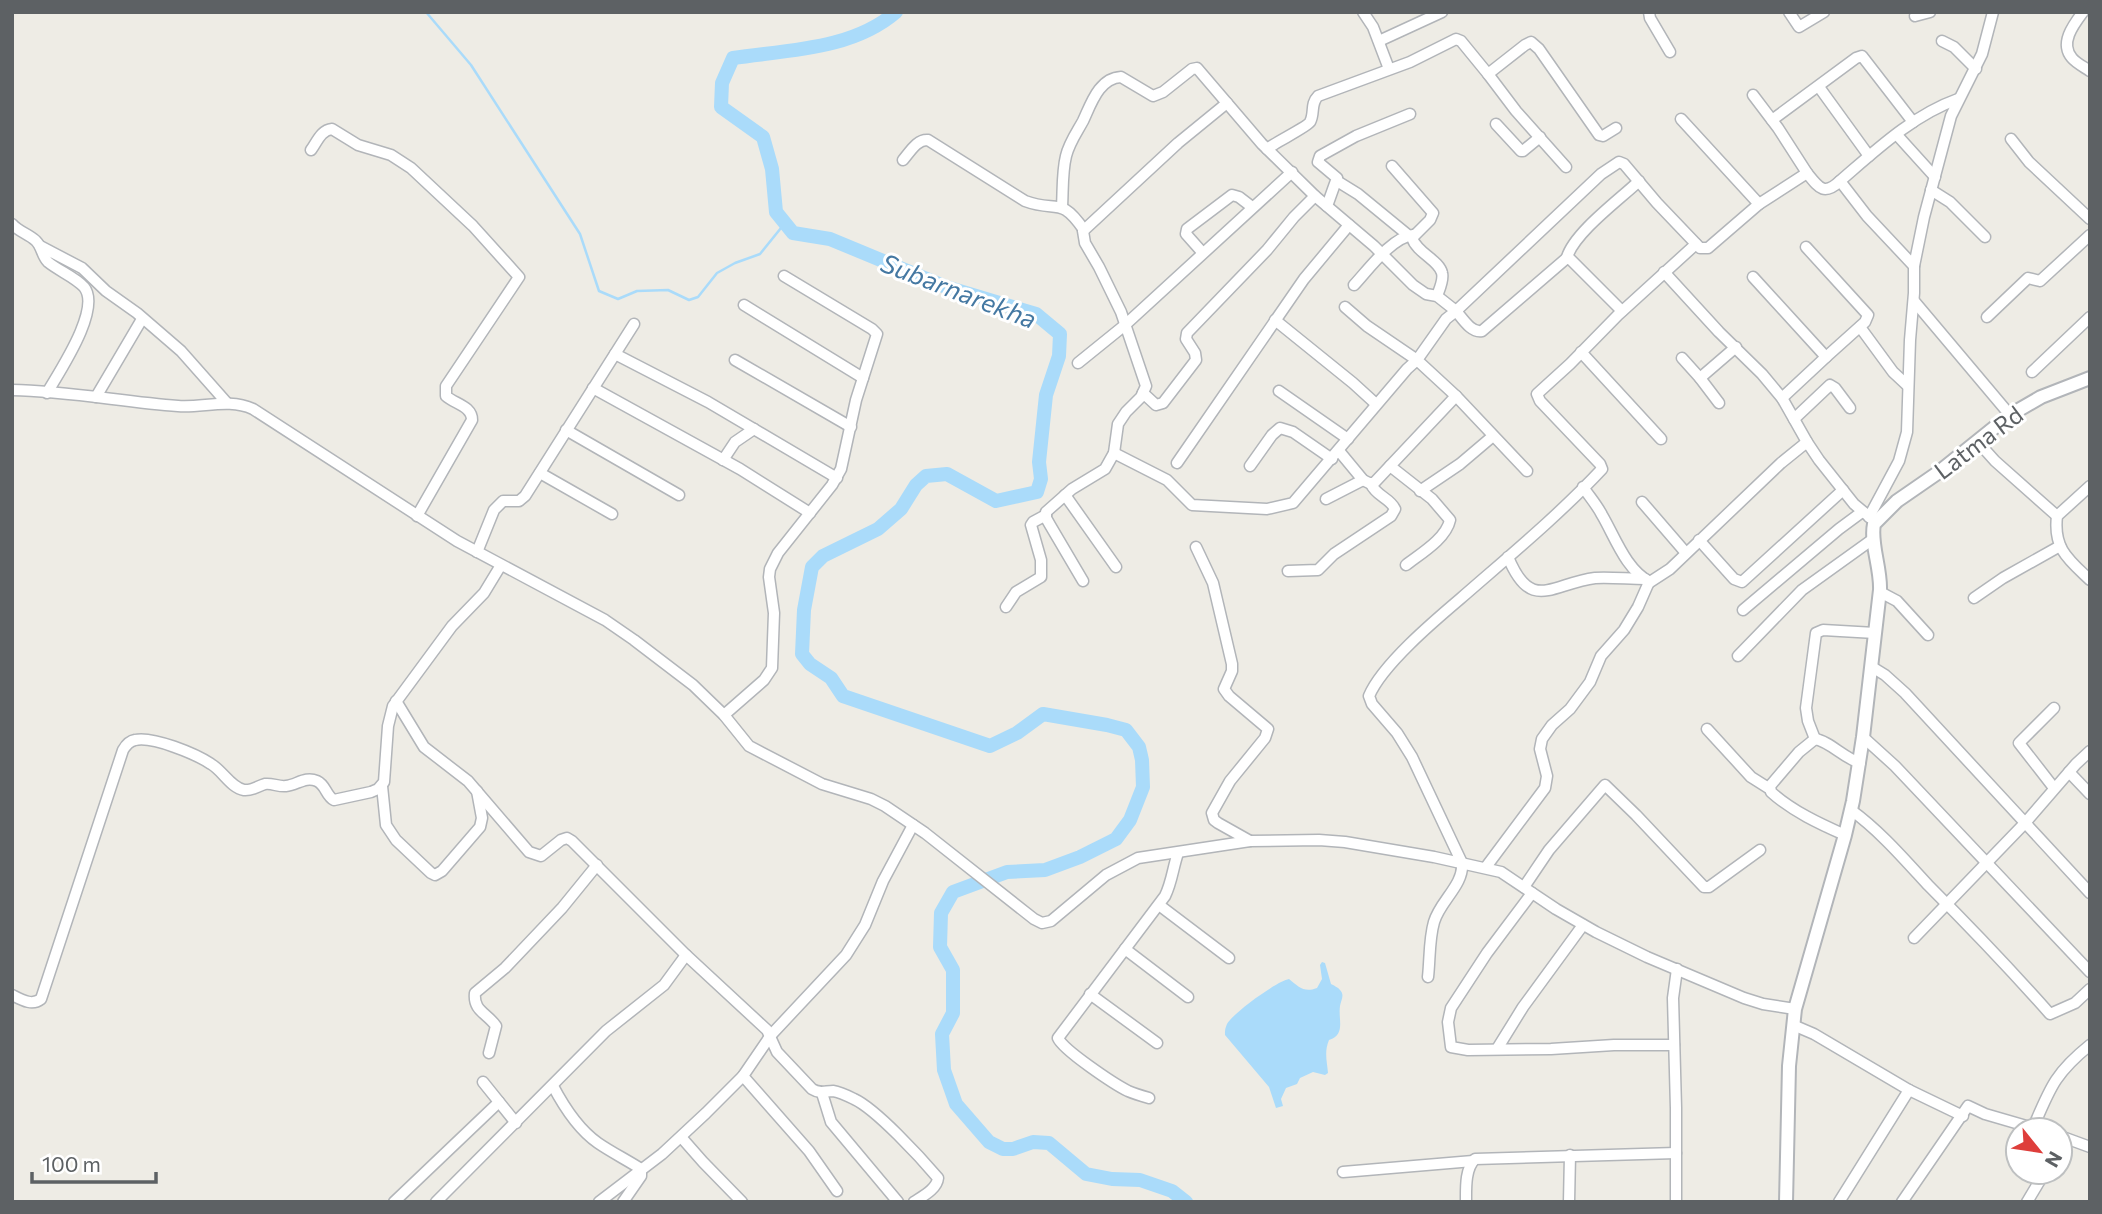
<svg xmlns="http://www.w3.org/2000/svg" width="2102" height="1214" font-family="Commissioner,sans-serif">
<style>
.water{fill:#aadbfa}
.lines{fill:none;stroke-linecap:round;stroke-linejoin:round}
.stream{stroke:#aadbfa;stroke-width:2.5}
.river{stroke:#aadbfa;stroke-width:14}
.minor-casing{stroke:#b2b5b9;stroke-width:13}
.tertiary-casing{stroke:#b2b5b9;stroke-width:16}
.minor{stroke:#fff;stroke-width:10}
.tertiary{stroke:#fff;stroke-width:12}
.labels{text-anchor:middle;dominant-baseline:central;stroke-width:6;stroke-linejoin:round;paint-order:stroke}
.street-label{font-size:24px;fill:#5d6164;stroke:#fff}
.water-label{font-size:26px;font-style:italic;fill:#4478a2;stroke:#fff}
</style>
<rect width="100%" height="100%" fill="#eeece5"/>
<path class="water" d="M1322 962 1325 963 1331 984C1333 985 1339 988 1340 990 1345 995 1341 1000 1340 1006 1338 1020 1346 1034 1329 1040 1324 1052 1327 1061 1328 1073L1325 1075 1313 1072 1300 1078 1297 1084 1286 1088 1281 1099 1283 1106 1276 1108 1269 1087 1225 1035C1225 1030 1225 1029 1227 1024 1233 1013 1277 981 1289 979 1299 987 1304 993 1317 988L1322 979 1320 965Z"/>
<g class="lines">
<polyline class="stream" points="426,12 471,65 580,234 599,291 618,299 637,291 668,290 689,300 698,297 717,273 735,263 760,254 785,223"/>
<path class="river" d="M896 12C852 50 787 50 733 58L722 83 721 107 763 137 772 169 776 212 793 233 830 239 946 287 1036 314 1060 334 1059 356 1046 395 1039 462 1041 479 1037 492 996 501 947 474 926 476 916 485 901 509 878 529 823 556 812 567 804 610 802 654 810 664 831 678 843 696 990 746 1017 733 1043 714 1107 725 1126 730 1139 747 1142 760 1143 787 1130 820 1116 839 1080 857 1045 870 1007 872 953 892 941 913 940 947 953 970V1013L942 1034 944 1070 956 1104 989 1142 1003 1149H1013L1033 1142 1049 1143 1086 1174 1112 1179 1140 1180 1172 1191 1186 1202"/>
<g class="minor-casing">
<g id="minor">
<polyline points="1363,12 1373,27 1389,69"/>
<polyline points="1649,12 1650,18 1670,52"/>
<polyline points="1789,12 1799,27 1824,12"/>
<path d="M2083 12C2074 24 2059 43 2072 58 2076 63 2084 67 2090 71"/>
<polyline points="1915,16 1930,12"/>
<polyline points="1379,41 1442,12"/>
<polyline points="1942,41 1954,47 1976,69"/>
<polyline points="1488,74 1516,111 1566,167"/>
<polyline points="1819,87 1869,156"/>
<polyline points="1753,95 1778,128 1807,173 1759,204"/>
<polyline points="1772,120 1856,58 1862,56 1913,122"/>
<polyline points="1496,124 1521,151 1523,151 1540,137"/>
<polyline points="1897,135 1935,177"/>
<polyline points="2011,139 2029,162 2090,219"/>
<path d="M1267 149C1274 143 1307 127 1310 122 1315 113 1310 104 1318 96L1410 62 1456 39 1461 41 1488 74 1525 45 1531 42 1539 49 1599 135 1603 136 1616 128"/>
<path d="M311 150C317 142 321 130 332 129L358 145 391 155 411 168 473 226 519 277 446 386V396C455 404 472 406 472 420L417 516"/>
<path d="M903 160C910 152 917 139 928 140L1025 201C1057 213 1060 195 1084 230"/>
<path d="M1392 166 1433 213 1430 220 1412 238C1417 253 1439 260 1442 273 1444 280 1439 290 1437 296"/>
<path d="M1807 173C1819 188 1824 196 1840 181L1867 216 1914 266V293L1910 340 1907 432 1899 461 1869 517"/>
<polyline points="1337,181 1358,194 1408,235"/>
<path d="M1840 181C1876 150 1913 115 1958 99"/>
<polyline points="1931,190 1950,202 1985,237"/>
<polyline points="1327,206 1337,178 1318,162 1320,156 1356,136 1410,114"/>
<path d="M1062 207C1063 190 1062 172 1066 156 1069 143 1077 132 1083 121 1091 104 1099 78 1121 77L1153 96 1163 92 1192 69 1197 68 1262 144 1315 196 1374 246 1413 285 1426 294 1437 296 1456 311 1446 319 1417 360 1456 396 1527 471"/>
<path d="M12 224C19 232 29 234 36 241 42 247 42 256 48 262 59 271 75 277 84 287 102 309 59 372 47 393"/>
<polyline points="40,246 82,268 106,291 137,313 181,351 227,403"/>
<polyline points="1806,247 1868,315 1865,322 1826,357"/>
<polyline points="1202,252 1186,234 1187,229 1232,195 1239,197 1252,207"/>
<path d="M1567 257C1575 232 1619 200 1639 181"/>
<polyline points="1914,266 1924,217 1951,116 1982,54 1993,12"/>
<polyline points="1664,272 1719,332 1762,374 1782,398 1807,442 1819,460 1854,504 1872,519"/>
<polyline points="1753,277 1826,357 1782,398"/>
<path d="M1354 285C1368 270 1392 237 1413 235"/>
<polyline points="1914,301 2010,415"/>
<polyline points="744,305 863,378"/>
<path d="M1622 311 1568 257 1482 331C1471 333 1463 319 1456 311L1601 174 1619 162 1624 164 1657 203 1700 248H1708L1759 204 1681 119"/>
<polyline points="1987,317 2028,278 2040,281 2090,235"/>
<polyline points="1275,320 1353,383 1376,404"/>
<polyline points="1860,327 1893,372 1908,386"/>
<polyline points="1581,352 1661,439"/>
<polyline points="615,354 708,402 837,478"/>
<polyline points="1682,358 1700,378"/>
<polyline points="735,360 851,427"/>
<polyline points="1078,363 1125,325 1292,172"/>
<polyline points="2032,372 2090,317"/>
<polyline points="593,388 740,469 810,513"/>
<path d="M12 390C68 391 123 402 178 406 203 408 229 398 253 409L457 541 605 620 634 640 693 685 724 715 749 746 822 784 871 799 885 806 925 833 1034 919 1042 923 1051 921 1106 875 1138 858 1250 841 1319 840 1345 842 1434 857 1501 872 1556 909 1596 932 1647 957 1744 998 1763 1004 1795 1009"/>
<polyline points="1279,391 1348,439"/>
<polyline points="1143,393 1156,405 1163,403 1196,360 1195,353 1186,339 1187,333 1267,250 1294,217 1315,196"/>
<polyline points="96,397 142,319"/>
<polyline points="1719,403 1700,378 1736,347"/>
<polyline points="1794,419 1830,385 1835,388 1850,408"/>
<polyline points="566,430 679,495"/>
<polyline points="1978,442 1995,461 2057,516"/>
<polyline points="1339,451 1363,480 1369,483 1374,483 1456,396"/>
<polyline points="1114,453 1167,480 1192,505 1267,509 1293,503 1407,369 1417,360 1367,326 1345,307"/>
<polyline points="723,460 735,442 754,429"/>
<polyline points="1177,463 1304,279 1349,225"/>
<polyline points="1250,466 1272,435 1280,428 1293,432 1332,459"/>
<path d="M1390 466 1432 499 1450 520C1446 539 1420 554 1406 565"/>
<polyline points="540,473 612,514"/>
<path d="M2090 486 2057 516C2053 549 2069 560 2090 580"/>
<path d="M1583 487C1589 496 1597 505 1602 515 1615 537 1626 570 1650 582L1670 569 1781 463 1807 442"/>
<polyline points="1420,491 1460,464 1493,436"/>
<polyline points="1065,495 1116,567"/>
<polyline points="1326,499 1363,480"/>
<polyline points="1642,502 1686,553"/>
<polyline points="1699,540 1734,579 1742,582 1843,490"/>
<polyline points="1196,547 1213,583 1232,664 1232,671 1224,689 1229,696 1268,729 1265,738 1230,781 1212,813 1214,820 1218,823 1250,841"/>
<polyline points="477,552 494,510 503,501 519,501 525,496 634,324"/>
<path d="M1508 557C1531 613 1551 584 1595 578 1611 577 1628 579 1645 579"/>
<path d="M1288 571 1318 570 1334 554 1391 516 1395 509C1390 498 1376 496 1371 484"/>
<polyline points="1083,581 1050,525 1046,518 1046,512 1072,489 1105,469 1114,453 1118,424 1126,412 1141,397 1146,386 1121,312 1099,267 1085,243 1083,231 1178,143 1227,103"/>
<polyline points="1880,592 1897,601 1928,635"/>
<polyline points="1974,598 2003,578 2060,546"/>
<polyline points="1006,607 1016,592 1041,577 1041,560 1031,525 1033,522 1046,515"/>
<polyline points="1743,610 1839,529 1862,512"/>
<polyline points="1738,656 1802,590 1873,539"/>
<polyline points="1872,667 1885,675 1905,693 2090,893"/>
<path d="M396 701 424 747 468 781 529 852 541 856 561 840 567 838 572 841 686 955 767 1030 777 1052 812 1089C820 1094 825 1091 833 1091 840 1092 848 1096 854 1099 876 1109 921 1158 938 1178 937 1189 923 1196 914 1202"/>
<polyline points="2054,708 2019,743 2054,788"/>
<polyline points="724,715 764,680 772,668 774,613 769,577 770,569 778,553 832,485 841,469 856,400 877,334 872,329 784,276"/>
<polyline points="1707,729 1751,777 1770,789"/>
<polyline points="1863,737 1895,766 2090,972"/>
<polyline points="1815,739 1808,721 1806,708 1816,633 1823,630 1875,633"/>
<polyline points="2069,772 2090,794"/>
<polyline points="382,786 386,825 396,840 431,873 435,875 442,871 480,827 482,818 477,791"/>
<path d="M1851 810C1880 831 1904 859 1928 885 1970 927 2011 970 2050 1014L2075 1003 2090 989"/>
<path d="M1845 835C1820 824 1792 811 1771 792L1770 786 1799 752 1815 739C1829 741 1844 758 1860 763"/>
<polyline points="1486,867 1545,788 1547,776 1540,749 1542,739 1552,725 1570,709 1590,682 1601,656 1624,630 1638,607 1649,582"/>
<polyline points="1524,887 1549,850 1605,785 1636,815 1704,887 1709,887 1760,850"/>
<polyline points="1532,893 1487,953 1451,1008 1448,1022 1451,1047 1468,1050 1551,1049 1614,1045 1674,1045"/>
<polyline points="1159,905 1229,958"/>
<polyline points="1914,938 2025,823 2076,764 2090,751"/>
<polyline points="1125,949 1188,997"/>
<path d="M1428 977C1430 959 1429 939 1434 922 1440 901 1464 885 1462 863L1412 757 1397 733 1372 704 1369 696C1382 665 1434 621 1460 599 1508 557 1558 516 1602 469L1600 464 1540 401 1537 394 1570 364 1618 315 1696 244"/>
<polyline points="1090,994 1157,1043"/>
<path d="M12 995C22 1000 32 1006 41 999L123 750C126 745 129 741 135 740 153 736 196 754 211 764 223 771 231 788 244 790 252 791 258 786 265 784 272 783 279 787 286 786 297 785 305 776 317 781 326 785 326 796 334 800L371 792 378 789 384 782 388 726 393 706 452 626 484 593 501 565"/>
<polyline points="1793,1025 1814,1034 1909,1090 1963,1116"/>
<polyline points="1497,1049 1523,1007 1583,925"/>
<path d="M489 1053 496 1026C487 1013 473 1011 475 993L505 968 562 908 597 865"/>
<polyline points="743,1076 809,1151 837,1191"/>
<polyline points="483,1082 516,1123"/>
<path d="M553 1086C564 1107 578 1129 598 1143 611 1152 627 1160 641 1169V1176L623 1202"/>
<polyline points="822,1093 831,1122 898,1202"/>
<path d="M1149 1098C1142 1096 1135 1094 1128 1091 1114 1084 1063 1050 1058 1038L1165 896C1172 882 1173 867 1178 853"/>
<path d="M2033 1128C2050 1088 2055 1073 2090 1045"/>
<polyline points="2060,1136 2090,1147"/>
<polyline points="681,1137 703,1162 742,1202"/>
<polyline points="1343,1172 1473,1161"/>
<polyline points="394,1202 499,1102"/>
<polyline points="436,1202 606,1031 664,985 686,955"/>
<polyline points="599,1202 662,1154 706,1113 743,1076 771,1035 846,955 865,925 883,881 913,825"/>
<path d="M1466 1202C1466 1188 1465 1169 1475 1159L1676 1153"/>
<polyline points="1569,1202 1570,1155"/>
<polyline points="1676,1202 1676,1108 1673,998 1677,969"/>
<polyline points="1839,1202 1909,1090"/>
<polyline points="1902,1202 1968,1106 1985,1114 2040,1130"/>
<polyline points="2027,1202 2045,1172"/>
</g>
</g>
<g class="tertiary-casing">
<path id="tertiary" d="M1786 1202 1789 1066 1795 1009 1845 835 1853 801 1863 737 1880 590C1881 568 1870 543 1874 524L1897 501 1939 472 2010 415 2041 397 2090 378"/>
</g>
<use href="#minor" class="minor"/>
<use href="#tertiary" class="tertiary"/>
</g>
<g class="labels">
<g class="street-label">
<text transform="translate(1978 442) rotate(-37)">Latma Rd</text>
</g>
<g class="water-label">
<text transform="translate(959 290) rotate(21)">Subarnarekha</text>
</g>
</g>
<rect width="2102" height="1214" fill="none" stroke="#5d6164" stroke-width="28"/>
<g transform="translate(2039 1151) rotate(120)"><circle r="33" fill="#ffffff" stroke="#bec0c1" stroke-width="2"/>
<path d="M0-5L12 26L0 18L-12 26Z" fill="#de3e3b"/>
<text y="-10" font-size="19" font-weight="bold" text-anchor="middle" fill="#5d6164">N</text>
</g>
<path d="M32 1172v10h124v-10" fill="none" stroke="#5d6164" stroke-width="3.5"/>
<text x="42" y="1172" font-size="21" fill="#5d6164" stroke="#ffffff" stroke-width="5" paint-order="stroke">100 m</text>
</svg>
